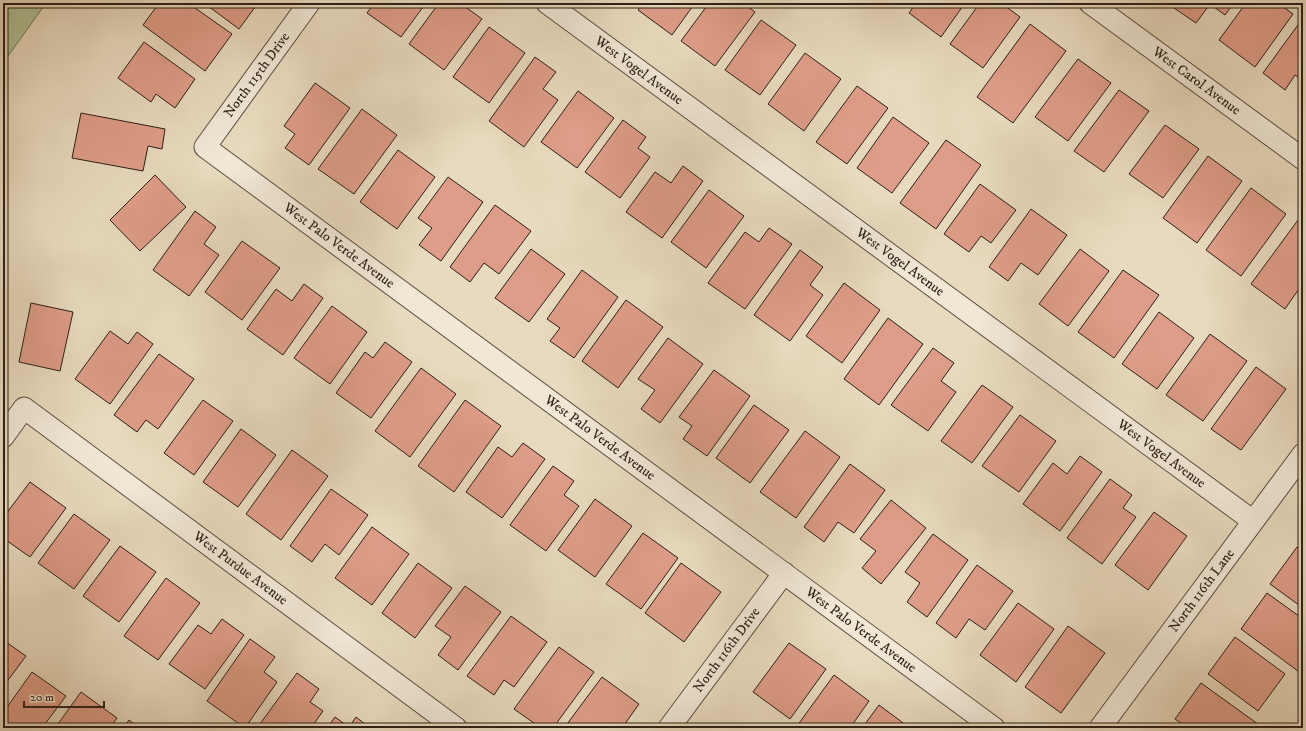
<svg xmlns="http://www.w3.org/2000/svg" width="1306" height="731" font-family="'IM FELL DW Pica',serif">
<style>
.green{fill:#b0c195;stroke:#6e7056}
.building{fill:#de9d88;stroke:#2c1f17}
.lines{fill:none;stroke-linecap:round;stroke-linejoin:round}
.street-casing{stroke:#5b4e41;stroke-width:23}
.street{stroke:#f0e7d5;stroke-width:21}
.labels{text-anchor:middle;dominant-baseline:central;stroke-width:3;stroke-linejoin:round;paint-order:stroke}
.street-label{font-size:14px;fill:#2c1f17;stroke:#f0e7d5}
</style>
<rect width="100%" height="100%" fill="#e8dabe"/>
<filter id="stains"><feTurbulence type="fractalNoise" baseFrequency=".005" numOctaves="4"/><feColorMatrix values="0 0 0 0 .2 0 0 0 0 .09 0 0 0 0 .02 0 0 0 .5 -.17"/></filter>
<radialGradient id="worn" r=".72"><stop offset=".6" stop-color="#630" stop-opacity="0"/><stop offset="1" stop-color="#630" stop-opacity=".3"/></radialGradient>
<polygon class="green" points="3,3 46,3 3,63"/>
<g class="building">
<polygon points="159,3 188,3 232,34 205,71 143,25"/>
<polygon points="204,3 258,3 239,29"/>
<polygon points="374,3 426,3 401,37 367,13"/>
<polygon points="439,3 460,3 482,19 444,70 409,44"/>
<polygon points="643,3 695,3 672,35 638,10"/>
<polygon points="709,3 743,3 755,12 715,66 681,41"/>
<polygon points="916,3 965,3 941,37 909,13"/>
<polygon points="980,3 1001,3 1020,17 983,68 950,44"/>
<polygon points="1178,3 1234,3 1225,15 1210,4 1196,23 1174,8"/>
<polygon points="1246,3 1278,3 1293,14 1255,67 1219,40"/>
<polygon points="1303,18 1303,81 1295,75 1285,90 1263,73"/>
<polygon points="761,20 796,45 760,95 725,70"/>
<polygon points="1030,24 1066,51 1013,123 977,97"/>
<polygon points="489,27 525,53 489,103 453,77"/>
<polygon points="144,42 195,79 175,108 156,94 151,102 118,78"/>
<polygon points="805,53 841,79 804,131 768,104"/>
<polygon points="535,57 556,72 543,89 558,100 524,147 489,121"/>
<polygon points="1078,59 1111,83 1068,141 1035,117"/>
<polygon points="315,83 350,108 309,165 285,148 295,134 284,126"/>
<polygon points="857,86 888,108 847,164 816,142"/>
<polygon points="1119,90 1149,111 1104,172 1074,151"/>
<polygon points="578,91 614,118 577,168 541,142"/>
<polygon points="362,109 397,135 354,194 318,169"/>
<polygon points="81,113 165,129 162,149 148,146 143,171 72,158"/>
<polygon points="893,117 929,143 892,193 857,168"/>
<polygon points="623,120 646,137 638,148 650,157 620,198 585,172"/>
<polygon points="1165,125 1199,149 1163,198 1129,174"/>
<polygon points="946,140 981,165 936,229 900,203"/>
<polygon points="398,150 435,177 397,229 360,202"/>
<polygon points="1208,156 1242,181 1197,243 1163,218"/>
<polygon points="683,166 703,181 662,238 626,212 655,172 671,183"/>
<polygon points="155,175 186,207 140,251 110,220"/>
<polygon points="448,177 483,202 441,261 419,245 432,228 418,218"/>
<polygon points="980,184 1016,210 991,243 981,236 969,252 944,234"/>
<polygon points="1251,188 1286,214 1241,276 1206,250"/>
<polygon points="709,190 744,216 706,268 671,242"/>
<polygon points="495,205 531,231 499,274 484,263 470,282 450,267"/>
<polygon points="1031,209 1067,235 1038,275 1021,263 1008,281 989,267"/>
<polygon points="195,211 216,227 204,244 219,255 189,296 153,270"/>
<polygon points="1298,220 1303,224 1303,283 1285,309 1251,284"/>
<polygon points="769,228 792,244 745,309 708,283 745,232 759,242"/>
<polygon points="242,241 280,268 242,320 205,292"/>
<polygon points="531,249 565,274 529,322 495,298"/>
<polygon points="1080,249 1109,271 1068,326 1039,304"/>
<polygon points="800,250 823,267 810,285 823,295 790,341 754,315"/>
<polygon points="582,270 618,297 574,358 550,341 560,328 547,319"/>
<polygon points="1123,270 1159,295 1114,358 1078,332"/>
<polygon points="844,283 880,310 842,363 806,336"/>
<polygon points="304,284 323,298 283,355 247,329 276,289 292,301"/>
<polygon points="626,300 663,327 618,388 582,361"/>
<polygon points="31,303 73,312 60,371 19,362"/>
<polygon points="332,306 367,332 330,384 294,358"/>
<polygon points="1159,312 1194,338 1157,389 1122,364"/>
<polygon points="888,318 923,344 879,405 844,379"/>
<polygon points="110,331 128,344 137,332 153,344 110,404 75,379"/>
<polygon points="1210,334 1247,361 1203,421 1166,395"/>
<polygon points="668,338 703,364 660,423 641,409 655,390 638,379"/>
<polygon points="385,342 412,362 371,418 336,393 365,352 373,358"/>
<polygon points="933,348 954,363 941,381 956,392 928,431 891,405"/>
<polygon points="159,354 194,379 158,429 146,420 137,432 114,415"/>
<polygon points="1256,367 1286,389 1241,450 1211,429"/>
<polygon points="421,368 456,394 410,457 375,431"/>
<polygon points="714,370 750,396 707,456 683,439 692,426 679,417"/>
<polygon points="982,385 1013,407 972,463 941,441"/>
<polygon points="203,400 233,421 194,475 164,453"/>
<polygon points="465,400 501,426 454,492 418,466"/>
<polygon points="754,405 789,430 750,483 716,458"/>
<polygon points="1020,415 1056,441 1019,492 982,466"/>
<polygon points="241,429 276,455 238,507 203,482"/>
<polygon points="805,431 840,457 796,518 760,492"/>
<polygon points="523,443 545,459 502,518 466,492 498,447 512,457"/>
<polygon points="292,450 328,476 281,540 246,514"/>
<polygon points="1080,456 1102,472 1060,531 1023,504 1053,463 1067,474"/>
<polygon points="850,464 885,490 854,533 838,522 824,542 804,527"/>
<polygon points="553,466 574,481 564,495 579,506 546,551 510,525"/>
<polygon points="1110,479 1132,495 1123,508 1136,517 1102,564 1067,538"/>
<polygon points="30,482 66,508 30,557 3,538 3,518"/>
<polygon points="331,489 368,515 339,555 325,544 312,562 290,546"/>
<polygon points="595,499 632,526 595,577 558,550"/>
<polygon points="891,500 926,528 881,584 862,568 876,551 860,539"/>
<polygon points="1154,512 1187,536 1148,590 1115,565"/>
<polygon points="74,514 110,540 74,589 38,563"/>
<polygon points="372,527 409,554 372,605 335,578"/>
<polygon points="643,533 678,558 641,609 606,584"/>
<polygon points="933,534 968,560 927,617 907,602 920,583 905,572"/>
<polygon points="120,546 156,572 119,622 83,596"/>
<polygon points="1297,547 1303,552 1303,608 1270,584"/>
<polygon points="418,563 452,588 415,638 382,613"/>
<polygon points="681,563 721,592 684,642 645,613"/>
<polygon points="977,565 1013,591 985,630 969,619 956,638 936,623"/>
<polygon points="166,578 200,603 158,660 124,636"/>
<polygon points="465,586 501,612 458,670 438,655 451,637 435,626"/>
<polygon points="1267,593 1303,619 1302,674 1241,629"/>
<polygon points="1018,603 1054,629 1016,682 980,655"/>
<polygon points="511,616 547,642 514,687 504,680 494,695 467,676"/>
<polygon points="222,619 244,635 205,689 169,664 198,625 211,634"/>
<polygon points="1068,626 1105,653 1061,713 1025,687"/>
<polygon points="1235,637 1285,674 1258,711 1208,674"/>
<polygon points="250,639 275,657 264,672 277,682 245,728 207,701"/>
<polygon points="3,640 26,656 3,687"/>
<polygon points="789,643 826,669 790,719 753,692"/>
<polygon points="559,647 594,672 553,728 541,728 514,709"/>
<polygon points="32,672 66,696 42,728 3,728 3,713"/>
<polygon points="297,673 319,689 310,702 323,711 311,728 257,728"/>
<polygon points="834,675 869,701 850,728 800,728 797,726"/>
<polygon points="602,677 639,704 622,728 564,728"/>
<polygon points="1201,683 1262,727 1188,728 1175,719"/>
<polygon points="81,692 117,718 110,728 55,728"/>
<polygon points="879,705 910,728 862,728"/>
<polygon points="335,717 349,727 356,717 370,728 327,728"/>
<polygon points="129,720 139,728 123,728"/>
</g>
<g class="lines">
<g class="street-casing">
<g id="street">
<path id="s1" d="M309 3 205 147 994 728"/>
<path id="s2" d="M547 3 1253 521"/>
<path id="s3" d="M1090 3 1303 159"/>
<path id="s4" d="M3 437 24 408 456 728"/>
<path id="s5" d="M669 728 784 573"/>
<path id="s6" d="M1100 728 1303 454"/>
</g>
</g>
<use href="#street" class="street"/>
</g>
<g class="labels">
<g class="street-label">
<text stroke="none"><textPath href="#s2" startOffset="114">West Vogel Avenue</textPath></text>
<text transform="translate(257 75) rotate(-54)">North 115th Drive</text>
<text stroke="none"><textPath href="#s3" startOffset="132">West Carol Avenue</textPath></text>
<text stroke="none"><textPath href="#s1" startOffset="344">West Palo Verde Avenue</textPath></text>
<text stroke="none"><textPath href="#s2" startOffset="438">West Vogel Avenue</textPath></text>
<text stroke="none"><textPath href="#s1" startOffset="668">West Palo Verde Avenue</textPath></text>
<text stroke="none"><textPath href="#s2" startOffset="762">West Vogel Avenue</textPath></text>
<text stroke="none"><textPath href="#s4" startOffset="305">West Purdue Avenue</textPath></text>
<text stroke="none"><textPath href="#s6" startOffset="171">North 116th Lane</textPath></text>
<text stroke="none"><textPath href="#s1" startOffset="992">West Palo Verde Avenue</textPath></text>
<text stroke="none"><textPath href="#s5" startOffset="97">North 116th Drive</textPath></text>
</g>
</g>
<rect width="1306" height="731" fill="none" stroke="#e8dabe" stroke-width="16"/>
<rect x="4" y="4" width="1298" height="723" fill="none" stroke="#2c1f17" stroke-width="2"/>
<rect x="8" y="8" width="1290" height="715" fill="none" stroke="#2c1f17"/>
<path d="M24 701v6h80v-6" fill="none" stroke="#2c1f17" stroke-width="2"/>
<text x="30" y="701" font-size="12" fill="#2c1f17" stroke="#f0e7d5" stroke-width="3" paint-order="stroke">20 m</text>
<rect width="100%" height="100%" filter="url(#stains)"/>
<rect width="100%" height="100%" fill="url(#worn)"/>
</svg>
